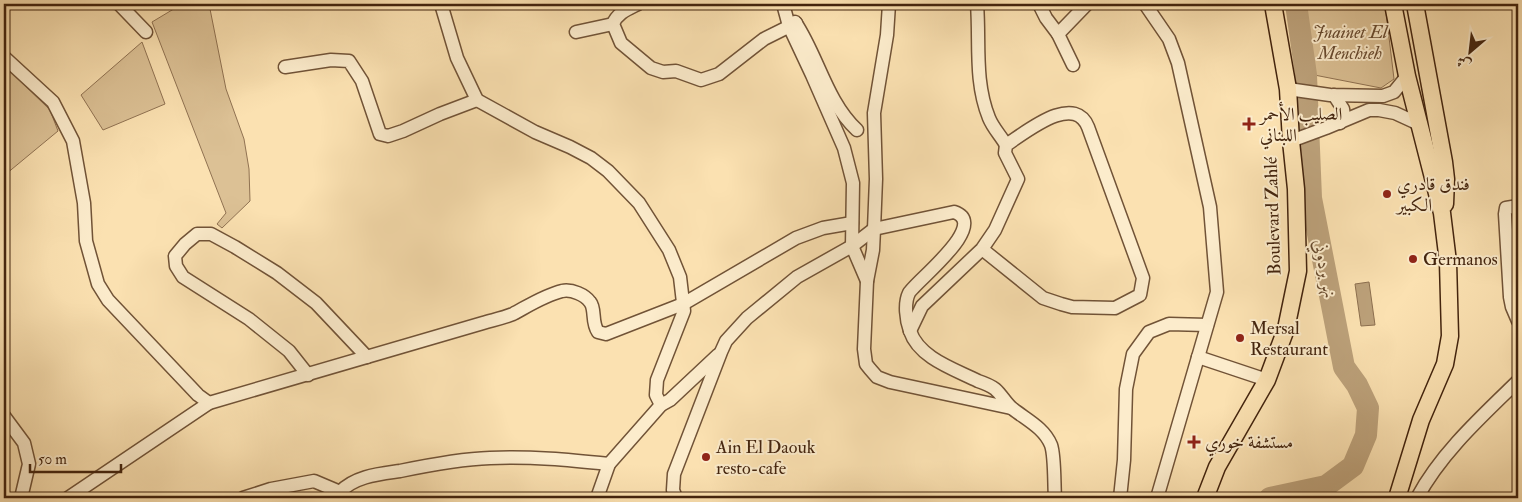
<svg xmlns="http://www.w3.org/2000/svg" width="1522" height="502" font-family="'IM FELL Double Pica',Amiri,serif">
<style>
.green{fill:#dcc195;stroke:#907252}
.water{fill:#bca17a;stroke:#8c6f4f}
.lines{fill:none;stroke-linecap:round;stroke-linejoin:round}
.river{stroke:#bca17a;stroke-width:22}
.minor-casing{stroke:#715337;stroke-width:15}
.major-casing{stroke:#43240e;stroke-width:19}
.minor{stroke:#fceccc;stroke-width:12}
.major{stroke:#fbe1b1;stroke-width:16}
.poi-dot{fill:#8f2418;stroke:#fceccc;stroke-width:2}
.labels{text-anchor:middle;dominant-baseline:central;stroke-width:4;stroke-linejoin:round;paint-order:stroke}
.park-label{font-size:18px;font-style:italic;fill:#694b30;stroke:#fceccc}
.poi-label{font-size:18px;fill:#43240e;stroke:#fceccc;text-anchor:start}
.street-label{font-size:18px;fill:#43240e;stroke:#fceccc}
.water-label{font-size:19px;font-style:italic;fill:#674a2e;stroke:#fceccc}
</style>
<rect width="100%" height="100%" fill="#fbe1b1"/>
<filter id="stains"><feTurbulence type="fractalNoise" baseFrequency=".004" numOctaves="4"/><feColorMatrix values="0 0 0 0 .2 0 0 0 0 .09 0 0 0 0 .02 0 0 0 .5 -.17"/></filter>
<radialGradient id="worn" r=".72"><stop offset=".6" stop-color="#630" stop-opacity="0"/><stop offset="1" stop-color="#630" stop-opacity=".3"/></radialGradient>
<g class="green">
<polygon points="182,4 209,4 226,89 244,139 249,169 250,201 222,228 217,224 226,213 152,22"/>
<polygon points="1299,4 1385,4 1394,79 1381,88 1304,73"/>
<polygon points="142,42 165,104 103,130 81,95"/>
<polygon points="4,65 50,110 58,131 6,174 4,172"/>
</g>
<polygon class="water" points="1369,282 1375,325 1361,326 1355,284"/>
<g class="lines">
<polyline class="river" points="1270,498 1326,486 1353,466 1366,435 1368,408 1357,385 1344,367 1311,198 1306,75 1296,4"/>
<g class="minor-casing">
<g id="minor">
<polyline points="119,4 146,32"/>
<polyline points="441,4 457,58 477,100 535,132 570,147 591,158 608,171 639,203 669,250 680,277 684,311 657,380 656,395 661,405"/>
<path d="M638 4C628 9 617 13 613 24L621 43 651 68 663 72 676 71 701 80 719 74 764 39 796 23"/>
<polyline points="783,4 789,26 812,75 844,148 853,183 852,246 867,281"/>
<polyline points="889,4 887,35 874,113 876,179 874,229 873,250 867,281 864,349 866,364 870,369 877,377 890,382 1011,408"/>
<path d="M977 4C980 42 974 81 989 118 993 128 1001 136 1006 145"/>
<polyline points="1039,4 1046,18 1058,34 1087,4"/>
<polyline points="1145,4 1169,39 1178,63 1210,207 1217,292 1157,498"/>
<path d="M795 22C818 56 826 101 857 130"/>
<polyline points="576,32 613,24"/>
<polyline points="1058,34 1073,65"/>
<polyline points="4,57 53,102 73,141 84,203 86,241 98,284 108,300 198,395 209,403"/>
<polyline points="285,67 331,60 349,61 362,81 380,134 388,136 403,131 440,114 477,100"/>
<polyline points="1288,89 1330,95 1383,96 1394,92 1407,76"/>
<polyline points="1334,95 1343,109 1344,116 1340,123"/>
<polyline points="1291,141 1326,128 1369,110 1379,110 1395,113 1419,124"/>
<polyline points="1518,206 1506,208 1505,214 1510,297 1512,307 1518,321"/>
<path d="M910 331 922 306 982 249 995 230 1018 179 1005 153 1006 145C1025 133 1074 92 1088 127L1143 278 1140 295 1115 308 1072 307 1061 304 1043 298 982 249"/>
<polyline points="1198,357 1267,380"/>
<polyline points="308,375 289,351 249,319 183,277 176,266 175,256 185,244 197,234 211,234 235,247 277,273 316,303 367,357"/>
<polyline points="4,416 24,443 29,464 21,498"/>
<path d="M68 498 209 403 483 323C493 320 503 318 513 314 528 306 545 295 562 291 572 289 585 295 590 302 596 309 591 322 598 332L606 334 683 304 796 238 823 228 852 223"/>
<polyline points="243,498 271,489 314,481 340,492"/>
<path d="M341 498 340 492C355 476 379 474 400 471 429 465 460 459 490 458 530 456 570 460 609 464"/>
<polyline points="597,498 609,464 661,405 670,400 718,355"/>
<path d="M676 498 673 490 674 474 721 352 726 341 747 318 797 277 852 246 874 229 954 212C991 224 916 281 909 293 904 303 906 320 910 331 919 358 954 369 978 381 984 383 991 386 995 389 1002 395 1006 404 1013 409 1027 420 1044 428 1051 445 1055 456 1054 485 1055 498"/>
<polyline points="1120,498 1124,460 1126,389 1133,354 1149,332 1169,324 1207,325"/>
<path d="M1417 498C1441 453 1482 416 1518 381"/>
</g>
</g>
<g class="major-casing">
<g id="major">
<polyline points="1393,4 1407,76 1442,213 1448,262 1450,336 1445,364 1421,420 1397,498"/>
<polyline points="1415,4 1444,162 1446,179 1445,204"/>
<polyline points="1205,498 1217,467 1267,380 1286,329 1298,271 1296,189 1291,141 1288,89 1273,4"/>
</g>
</g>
<use href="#minor" class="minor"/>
<use href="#major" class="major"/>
</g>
<g class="poi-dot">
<path d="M1246.5 116.5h5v5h5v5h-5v5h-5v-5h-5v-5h5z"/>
<circle cx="1387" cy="194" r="5"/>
<circle cx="1413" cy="259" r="5"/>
<circle cx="1240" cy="338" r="5"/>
<path d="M1191.5 434.5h5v5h5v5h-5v5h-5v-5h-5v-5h5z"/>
<circle cx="706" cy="457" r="5"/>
</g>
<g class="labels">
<g class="park-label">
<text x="1350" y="32">Jnainet El<tspan x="1350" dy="21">Menchieh</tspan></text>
</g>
<g class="poi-label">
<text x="1260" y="114">الصليب الأحمر<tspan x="1260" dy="21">اللبناني</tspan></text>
<text x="1397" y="184">فندق قادري<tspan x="1397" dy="21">الكبير</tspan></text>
<text x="1423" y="259">Germanos</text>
<text x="1250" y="328">Mersal<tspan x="1250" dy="21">Restaurant</tspan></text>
<text x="1205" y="442">مستشفة خوري</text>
<text x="716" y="447">Ain El Daouk<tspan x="716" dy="21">resto-cafe</tspan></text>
</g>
<g class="street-label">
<text transform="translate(1273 216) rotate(-92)">Boulevard Zahlé</text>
</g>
<g class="water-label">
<text transform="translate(1325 269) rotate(79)">نهر بردوني</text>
</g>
</g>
<rect width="1522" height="502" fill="none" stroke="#fbe1b1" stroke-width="20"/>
<rect x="5" y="5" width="1512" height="492" fill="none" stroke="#43240e" stroke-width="2.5"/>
<rect x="10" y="10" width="1502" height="482" fill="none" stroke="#43240e"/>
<g transform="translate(1470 52) rotate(208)" stroke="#fceccc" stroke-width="4" paint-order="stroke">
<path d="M0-4L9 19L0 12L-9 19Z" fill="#43240e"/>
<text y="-8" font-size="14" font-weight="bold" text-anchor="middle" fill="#43240e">ش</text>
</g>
<path d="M30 464v8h91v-8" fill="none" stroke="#43240e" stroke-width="2.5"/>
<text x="38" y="464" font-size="15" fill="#43240e" stroke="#fceccc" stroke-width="4" paint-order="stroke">50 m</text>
<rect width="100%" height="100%" filter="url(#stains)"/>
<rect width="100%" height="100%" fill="url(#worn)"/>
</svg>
